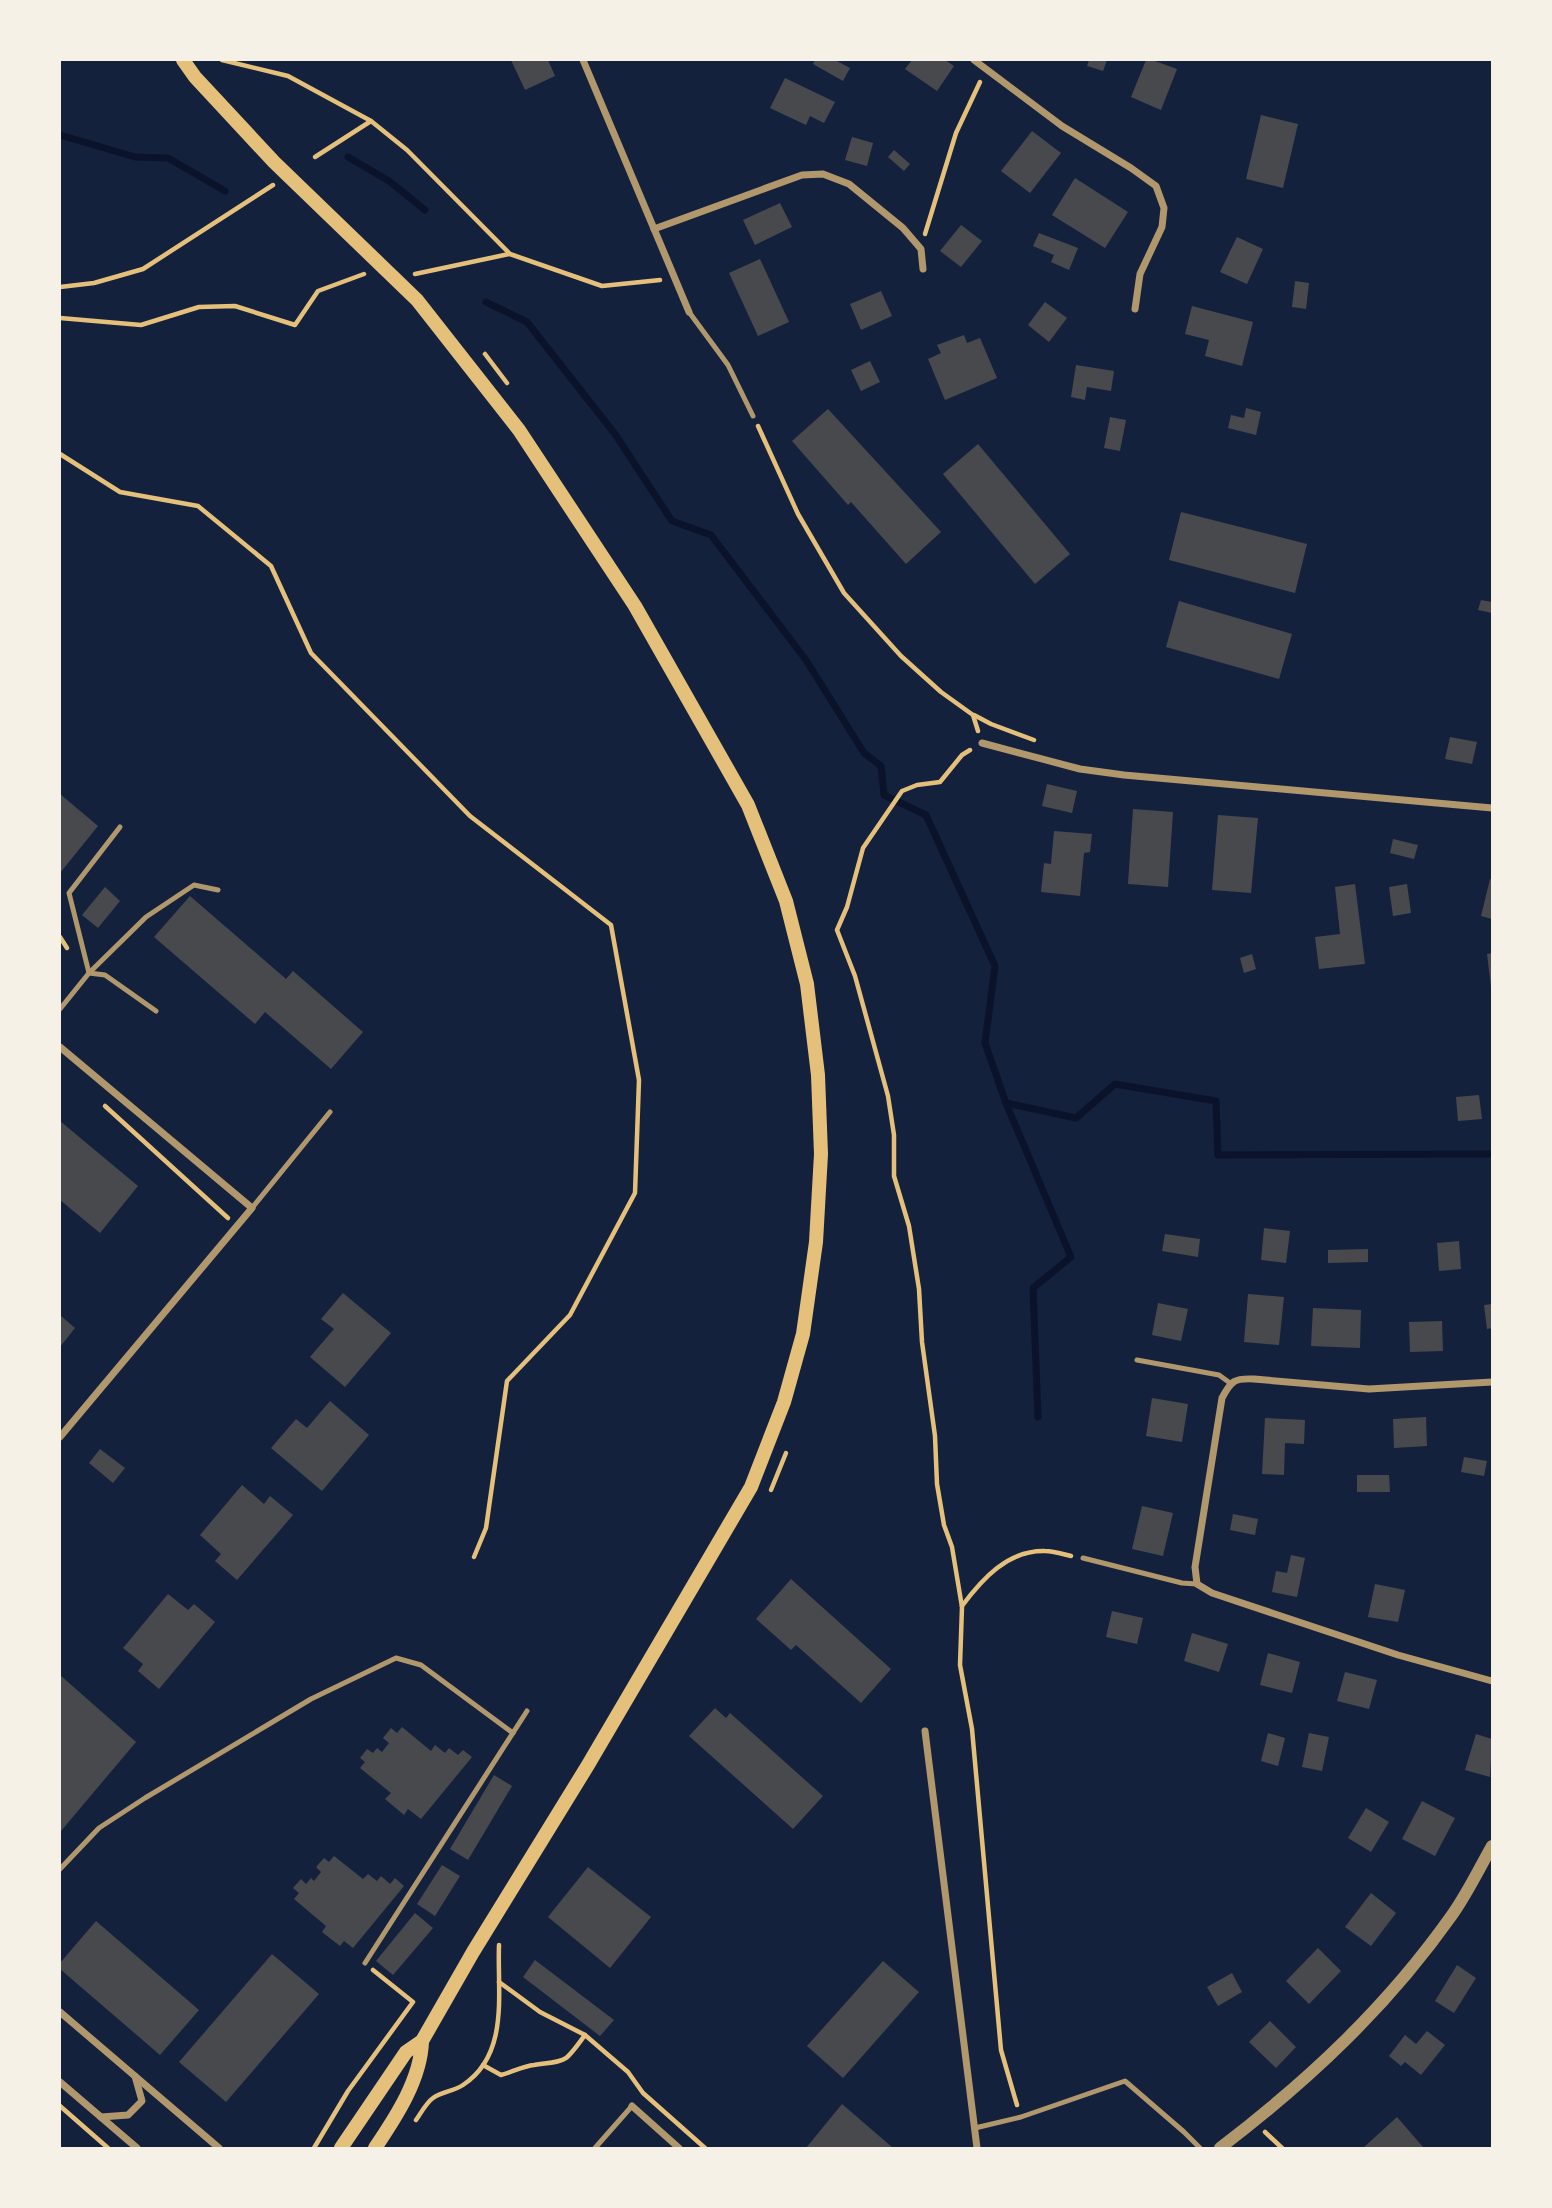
<svg xmlns="http://www.w3.org/2000/svg" width="1552" height="2208" font-family="'Archivo Narrow',sans-serif">
<style>
.lines{fill:none;stroke-linecap:round;stroke-linejoin:round}
.stream{stroke:#0b132b;stroke-width:7}
.building{fill:#48494c}
.path{stroke:#e5c07b;stroke-width:4.5}
.service{stroke:#b1986c;stroke-width:5}
.minor{stroke:#b1986c;stroke-width:7}
.tertiary{stroke:#b1986c;stroke-width:12}
.secondary{stroke:#e5c07b;stroke-width:14}
</style>
<rect width="100%" height="100%" fill="#14213d"/>
<g class="lines">
<g class="stream">
<polyline points="60,135 135,157 168,158 225,191"/>
<polyline points="348,157 389,181 425,210"/>
<polyline points="486,302 527,322 615,434 672,521 711,535 806,660 864,753 881,766 884,795 926,815 995,966 985,1043 1006,1103 1076,1118 1115,1084 1216,1101 1218,1155 1492,1154"/>
<polyline points="1006,1103 1071,1257 1033,1288 1038,1417"/>
</g>
</g>
<g class="building">
<polygon points="511,60 548,60 555,76 525,90"/>
<polygon points="815,60 835,60 850,68 843,81 813,64"/>
<polygon points="912,60 945,60 954,66 937,91 905,69"/>
<polygon points="1089,60 1107,60 1103,71 1087,66"/>
<polygon points="1146,60 1152,60 1177,69 1161,110 1131,97"/>
<polygon points="785,78 835,102 824,123 810,116 806,125 770,108"/>
<polygon points="1261,115 1298,124 1283,188 1246,179"/>
<polygon points="1032,131 1061,153 1030,193 1001,171"/>
<polygon points="852,137 873,143 867,166 845,160"/>
<polygon points="894,150 910,164 904,171 888,157"/>
<polygon points="1075,178 1128,212 1105,248 1052,215"/>
<polygon points="780,203 792,227 755,245 743,220"/>
<polygon points="961,225 982,241 961,267 940,251"/>
<polygon points="1039,233 1078,248 1069,270 1051,262 1054,255 1033,246"/>
<polygon points="1237,237 1263,249 1247,284 1220,272"/>
<polygon points="760,259 789,322 758,336 729,273"/>
<polygon points="1295,281 1309,283 1306,309 1292,307"/>
<polygon points="881,291 892,316 861,330 850,304"/>
<polygon points="1045,302 1067,318 1049,342 1028,325"/>
<polygon points="1192,306 1253,322 1242,366 1205,356 1209,340 1185,334"/>
<polygon points="964,335 967,343 980,338 997,378 945,400 928,359 941,353 937,345"/>
<polygon points="870,361 880,382 861,391 851,370"/>
<polygon points="1076,365 1114,371 1111,391 1087,387 1085,400 1071,397"/>
<polygon points="1246,408 1261,412 1256,435 1228,428 1231,415 1244,418"/>
<polygon points="828,409 941,532 906,564 851,502 848,505 792,441"/>
<polygon points="1110,417 1126,420 1120,451 1104,448"/>
<polygon points="978,444 1070,554 1035,584 943,474"/>
<polygon points="1181,512 1307,544 1295,593 1169,560"/>
<polygon points="1481,600 1492,602 1492,613 1478,610"/>
<polygon points="1179,601 1292,634 1279,679 1166,647"/>
<polygon points="1450,737 1477,742 1472,764 1445,759"/>
<polygon points="1047,784 1077,791 1072,813 1042,806"/>
<polygon points="60,794 98,826 60,873"/>
<polygon points="1133,809 1173,812 1168,887 1128,884"/>
<polygon points="1218,815 1258,818 1251,893 1212,890"/>
<polygon points="1054,831 1092,834 1090,852 1084,853 1080,896 1041,892 1044,863 1051,864"/>
<polygon points="1393,839 1418,845 1414,859 1390,853"/>
<polygon points="1490,879 1492,880 1492,919 1481,916"/>
<polygon points="1355,884 1365,964 1319,969 1315,937 1340,934 1335,887"/>
<polygon points="1407,884 1411,913 1393,916 1389,887"/>
<polygon points="105,887 120,901 98,928 82,915"/>
<polygon points="190,896 286,979 293,971 363,1032 331,1069 265,1012 255,1024 154,937"/>
<polygon points="1492,953 1492,987 1491,987 1487,954"/>
<polygon points="1252,954 1256,969 1244,973 1240,958"/>
<polygon points="1479,1095 1482,1119 1458,1121 1456,1097"/>
<polygon points="60,1121 138,1186 100,1233 60,1200"/>
<polygon points="1264,1228 1290,1231 1286,1263 1261,1260"/>
<polygon points="1165,1234 1200,1239 1198,1257 1162,1251"/>
<polygon points="1459,1241 1461,1269 1439,1271 1437,1243"/>
<polygon points="1368,1249 1368,1262 1328,1263 1328,1250"/>
<polygon points="343,1293 391,1333 345,1387 310,1357 334,1329 321,1319"/>
<polygon points="1248,1294 1284,1297 1279,1345 1244,1342"/>
<polygon points="1158,1303 1188,1309 1181,1341 1152,1335"/>
<polygon points="1492,1304 1492,1328 1487,1329 1484,1305"/>
<polygon points="1313,1308 1361,1310 1360,1348 1311,1346"/>
<polygon points="60,1315 75,1328 60,1347"/>
<polygon points="1442,1321 1443,1351 1410,1352 1409,1322"/>
<polygon points="1152,1398 1188,1404 1182,1442 1146,1436"/>
<polygon points="330,1401 369,1435 322,1491 271,1448 296,1419 307,1428"/>
<polygon points="1426,1417 1427,1446 1394,1448 1393,1419"/>
<polygon points="1265,1418 1305,1420 1304,1444 1285,1443 1284,1475 1262,1474"/>
<polygon points="100,1449 125,1468 113,1483 89,1463"/>
<polygon points="1464,1457 1487,1461 1484,1476 1461,1472"/>
<polygon points="1357,1475 1389,1475 1390,1492 1357,1492"/>
<polygon points="242,1485 264,1504 270,1496 293,1515 237,1580 215,1561 221,1554 200,1535"/>
<polygon points="1142,1506 1173,1513 1163,1556 1132,1549"/>
<polygon points="1233,1514 1258,1519 1255,1535 1230,1530"/>
<polygon points="1291,1555 1305,1558 1297,1597 1272,1592 1276,1571 1287,1573"/>
<polygon points="791,1579 891,1669 861,1703 796,1645 791,1650 756,1619"/>
<polygon points="1375,1584 1405,1590 1398,1622 1368,1617"/>
<polygon points="168,1594 188,1610 194,1604 215,1622 159,1689 138,1671 143,1664 123,1648"/>
<polygon points="1112,1611 1143,1618 1137,1644 1106,1637"/>
<polygon points="1192,1633 1228,1644 1219,1672 1184,1661"/>
<polygon points="1268,1653 1300,1662 1292,1693 1260,1685"/>
<polygon points="1345,1672 1377,1680 1369,1709 1337,1701"/>
<polygon points="60,1675 136,1742 61,1831 60,1829"/>
<polygon points="715,1708 726,1718 730,1713 823,1796 793,1829 689,1736"/>
<polygon points="402,1727 431,1751 435,1745 445,1753 449,1748 458,1755 463,1750 472,1757 421,1819 408,1809 404,1815 385,1799 391,1793 360,1768 365,1762 360,1758 367,1749 373,1753 377,1748 382,1752 389,1743 383,1738 391,1728 397,1733"/>
<polygon points="1268,1733 1285,1738 1278,1766 1261,1761"/>
<polygon points="1309,1733 1329,1737 1322,1771 1302,1767"/>
<polygon points="1476,1734 1492,1739 1490,1777 1465,1770"/>
<polygon points="494,1775 512,1786 468,1860 450,1849"/>
<polygon points="1422,1801 1455,1818 1435,1856 1402,1839"/>
<polygon points="1366,1808 1389,1822 1371,1852 1348,1838"/>
<polygon points="334,1856 363,1879 368,1874 377,1881 381,1876 390,1884 395,1878 404,1886 353,1948 344,1941 340,1946 322,1932 326,1926 294,1899 299,1893 293,1888 301,1879 306,1884 311,1878 314,1881 321,1872 316,1867 324,1858 329,1862"/>
<polygon points="442,1865 460,1876 435,1916 417,1904"/>
<polygon points="588,1867 651,1917 610,1968 548,1917"/>
<polygon points="1371,1893 1396,1913 1371,1946 1345,1927"/>
<polygon points="415,1913 433,1928 393,1975 376,1961"/>
<polygon points="96,1921 199,2010 160,2055 60,1969 60,1963"/>
<polygon points="1318,1948 1341,1971 1309,2004 1286,1981"/>
<polygon points="272,1954 319,1994 226,2102 179,2062"/>
<polygon points="535,1960 614,2020 600,2036 523,1977"/>
<polygon points="883,1961 919,1992 843,2078 807,2046"/>
<polygon points="1457,1965 1476,1978 1454,2013 1435,2001"/>
<polygon points="1232,1973 1242,1992 1218,2006 1207,1987"/>
<polygon points="1270,2021 1296,2047 1276,2068 1249,2042"/>
<polygon points="1427,2031 1445,2045 1421,2075 1405,2062 1401,2066 1389,2056 1405,2035 1416,2044"/>
<polygon points="842,2104 893,2148 806,2148"/>
<polygon points="1397,2117 1423,2147 1421,2148 1363,2148"/>
</g>
<g class="lines">
<g class="path">
<polyline points="222,60 288,76 371,121 407,150 510,254 602,286 660,280"/>
<polyline points="315,157 371,121"/>
<polyline points="925,234 956,133 980,82"/>
<polyline points="415,274 509,254"/>
<polyline points="60,287 94,283 143,269 273,185"/>
<polyline points="60,318 141,325 199,307 235,306 295,325 318,291 364,274"/>
<polyline points="485,354 507,383"/>
<polyline points="758,426 798,514 844,593 901,656 941,692 973,715 978,731"/>
<polyline points="60,454 120,492 198,506 271,566 311,653 470,816 611,925 639,1080 635,1193 570,1315 507,1381 486,1528 474,1557"/>
<polyline points="974,715 991,724 1034,740"/>
<polyline points="970,750 962,755 940,782 917,785 902,791 863,848 847,907 837,930 855,976 888,1096 894,1135 894,1176 909,1226 919,1289 922,1342 935,1436 937,1484 944,1525 952,1547 962,1607 960,1665 972,1729 1001,2050 1017,2105"/>
<polyline points="60,937 67,948"/>
<polyline points="105,1106 228,1218"/>
<polyline points="771,1490 786,1453"/>
<path d="M962 1606C982 1579 1008 1550 1045 1551 1053 1551 1063 1554 1071 1556"/>
<polyline points="499,1982 540,2012 585,2035 628,2072 643,2093 705,2148"/>
<path d="M483 2065 501 2075C512 2072 524 2066 534 2065 568 2060 564 2064 585 2035"/>
<polyline points="60,2106 108,2148"/>
<path d="M416 2120C421 2113 426 2103 433 2098 441 2092 454 2091 463 2085 510 2054 497 1992 499 1945"/>
<polyline points="1265,2132 1282,2148"/>
<polyline points="314,2148 348,2091 413,2002 373,1970"/>
</g>
<g class="service">
<polyline points="689,312 728,365 753,416"/>
<polyline points="89,973 69,893 120,827"/>
<polyline points="89,973 105,975 156,1011"/>
<polyline points="60,1009 89,973 146,917 194,885 218,890"/>
<polyline points="252,1208 330,1112"/>
<polyline points="1137,1360 1219,1375 1230,1383"/>
<polyline points="1083,1558 1182,1583 1197,1584"/>
<polyline points="60,1869 99,1828 145,1798 311,1699 396,1658 421,1665 513,1733"/>
<polyline points="365,1963 527,1711"/>
<polyline points="975,2128 1021,2117 1125,2081 1184,2132 1200,2148"/>
<polyline points="595,2148 632,2106"/>
</g>
<g class="minor">
<polyline points="583,60 689,312"/>
<polyline points="974,60 1062,126 1131,168 1156,186 1164,208 1162,227 1140,274 1135,309"/>
<polyline points="654,229 802,175 823,174 849,184 903,228 921,249 923,269"/>
<polyline points="982,743 1080,769 1124,775 1492,808"/>
<polyline points="60,1047 252,1208 60,1437"/>
<path d="M1492 1382 1369 1389 1254 1379C1234 1378 1231 1381 1222 1398L1195 1567 1197 1584 1212 1593 1398 1655 1492 1681"/>
<polyline points="925,1731 977,2148"/>
<polyline points="60,2012 219,2148"/>
<polyline points="60,2082 137,2148"/>
<polyline points="632,2106 679,2148"/>
<polyline points="101,2117 128,2115 142,2101 135,2076"/>
</g>
<path class="tertiary" d="M1220 2148C1309 2080 1387 2007 1452 1915 1467 1894 1479 1869 1492 1846"/>
<g class="secondary">
<polyline points="183,60 195,77 274,162 417,300 519,430 635,606 748,805 786,901 807,984 818,1075 821,1154 816,1242 803,1334 784,1402 751,1487 588,1765 473,1952 422,2041 406,2052 341,2148"/>
<path d="M375 2148C396 2117 421 2079 422 2041"/>
</g>
</g>
<rect width="1552" height="2208" fill="none" stroke="#f6f1e7" stroke-width="122"/>
</svg>
